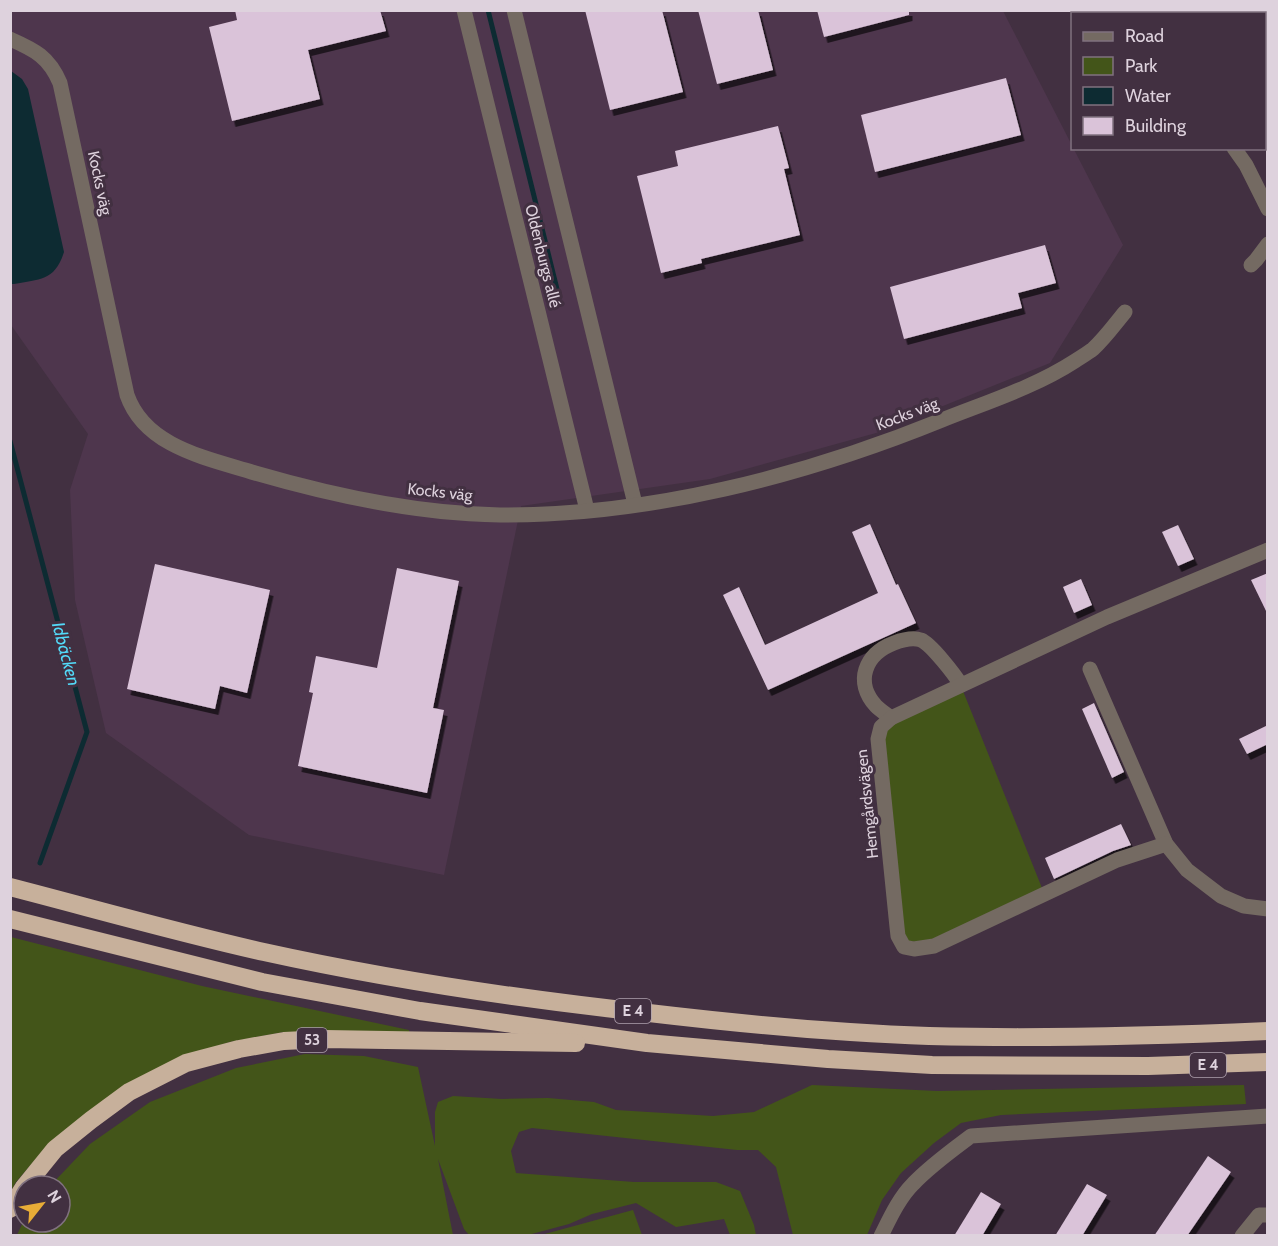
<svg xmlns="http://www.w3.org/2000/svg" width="1278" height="1246" font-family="Cabin,sans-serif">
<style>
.built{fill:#4e364d}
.green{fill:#435519}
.water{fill:#0d2b32}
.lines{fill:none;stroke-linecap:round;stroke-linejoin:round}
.stream{stroke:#0d2b32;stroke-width:5}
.building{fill:#dac3d9;filter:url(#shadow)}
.minor{stroke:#746a62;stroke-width:15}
.highway{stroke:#c7b09b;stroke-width:18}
.rail{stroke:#c5b8c4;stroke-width:4.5;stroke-dasharray:9 4.5;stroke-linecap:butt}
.labels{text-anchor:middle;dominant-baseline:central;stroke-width:6;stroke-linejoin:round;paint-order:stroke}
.shield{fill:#423041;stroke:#afa1ae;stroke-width:1.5}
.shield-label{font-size:15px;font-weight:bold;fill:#ded2dd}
.street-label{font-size:16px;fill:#ded2dd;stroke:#423041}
.water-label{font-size:18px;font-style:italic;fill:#53daf9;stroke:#423041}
</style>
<defs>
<filter id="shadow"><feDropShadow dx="3.5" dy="6" stdDeviation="0" flood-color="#0009"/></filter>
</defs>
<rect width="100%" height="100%" fill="#423041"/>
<polygon class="built" points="10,11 1003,11 1123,245 1050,363 876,433 710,479 521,506 444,875 249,835 106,733 75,600 70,490 88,434 11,325"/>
<g class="green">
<polygon points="963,691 1044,893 934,943 904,941 882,741 888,725"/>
<polygon points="11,937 202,986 409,1030 409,1034 284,1032 230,1042 183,1057 47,1146 16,1182 11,1191"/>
<polygon points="305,1054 364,1056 418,1067 435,1146 435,1112 438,1102 453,1096 502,1099 548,1098 594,1102 616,1110 713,1116 754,1112 812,1085 937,1091 1244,1085 1246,1104 1001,1115 961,1123 934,1143 901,1173 882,1200 867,1235 793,1235 776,1167 758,1150 737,1150 532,1128 519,1132 511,1151 516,1173 634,1182 716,1182 740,1191 754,1225 756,1235 730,1235 724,1219 676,1227 636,1203 592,1214 569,1224 528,1235 469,1235 464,1229 438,1159 453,1235 17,1235 24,1220 24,1222 60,1222 60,1186 50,1186 90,1144 150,1102 236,1068"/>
<polygon points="633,1210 642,1235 541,1235"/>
</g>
<path class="water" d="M11 71 22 79 28 89 64 252C55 281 40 279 14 284H10Z"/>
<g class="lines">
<g class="stream">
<polyline points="488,10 557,289"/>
<polyline points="10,441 87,732 40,863"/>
</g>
</g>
<g class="building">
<polygon points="235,10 380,10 386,31 308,50 320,99 232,121 209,27 237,20"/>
<polygon points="585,10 662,10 683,92 610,110"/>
<polygon points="698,10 758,10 773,70 717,84"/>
<polygon points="817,10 909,10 909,15 824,37"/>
<polygon points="1006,78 1021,135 875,172 861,115"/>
<polygon points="778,126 789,168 784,169 800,235 701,259 702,263 661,273 637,176 678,166 675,151"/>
<polygon points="1045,245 1056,283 1018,293 1022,308 904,339 890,287"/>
<polygon points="870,524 896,585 898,584 916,623 768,690 723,595 739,587 765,645 878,593 852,532"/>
<polygon points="1178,525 1194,559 1178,566 1162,532"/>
<polygon points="155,564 270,590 247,693 220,686 215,709 127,689"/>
<polygon points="397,568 459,581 433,708 444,710 427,793 298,766 313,693 309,692 316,656 377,668"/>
<polygon points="1268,573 1268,615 1251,580"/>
<polygon points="1081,579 1092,605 1074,613 1063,587"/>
<polygon points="1094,703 1124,772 1112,778 1082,709"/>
<polygon points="1268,725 1268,744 1247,754 1239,739"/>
<polygon points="1121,824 1131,845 1113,851 1054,879 1045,858"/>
<polygon points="1208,1156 1231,1172 1187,1236 1154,1236"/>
<polygon points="1087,1184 1107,1195 1082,1236 1055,1236"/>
<polygon points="981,1192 1001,1204 982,1236 954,1236"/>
</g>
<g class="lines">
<g class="minor">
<polyline points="464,10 587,510"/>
<polyline points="514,10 635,504"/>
<polyline points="1154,10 1155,14"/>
<path d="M10 39C35 50 49 57 60 83L127 395C145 447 207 458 255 473 334 496 417 514 500 515 649 516 804 476 942 420 987 402 1035 387 1075 361 1081 357 1088 353 1093 349 1105 338 1115 324 1125 312"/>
<polyline points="1234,148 1246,165 1268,209"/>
<polyline points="1251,265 1256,260 1268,244"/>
<polyline points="1090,669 1166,844 1187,870 1221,896 1244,906 1268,909"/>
<path d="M891 718C886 714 880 710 876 706 854 682 865 654 894 643 902 640 912 637 921 640 931 644 955 675 961 685"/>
<polyline points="1166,844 1117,860 934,946 914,949 904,947 898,936 897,927 878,739 881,727 891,718 1107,617 1268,550"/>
<path d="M881 1236C890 1218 899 1198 913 1184 930 1166 951 1151 971 1136L1268 1116"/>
<polyline points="1242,1236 1259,1215 1268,1215"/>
</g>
<g class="highway">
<path d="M10 887C95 909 179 933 264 952 391 980 520 999 649 1013 742 1024 835 1033 929 1036 1042 1039 1155 1036 1268 1031"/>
<polyline points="10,919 262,982 420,1011 647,1043 828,1059 932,1065 1148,1066 1268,1062"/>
<polyline points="25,1186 55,1149 91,1120 129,1092 186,1063 239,1049 284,1041 325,1039 576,1043"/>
<polyline points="10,1209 24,1187"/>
</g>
<g class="rail">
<polyline points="1213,10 1214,14"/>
<polyline points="1264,108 1268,114"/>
</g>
</g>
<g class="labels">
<g class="shield">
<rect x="615" y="999" width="36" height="24" rx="4.5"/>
<rect x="297" y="1028" width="30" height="24" rx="4.5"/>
<rect x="1190" y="1053" width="36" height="24" rx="4.5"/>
</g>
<g class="shield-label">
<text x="633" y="1011">E 4</text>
<text x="312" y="1040">53</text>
<text x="1208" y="1065">E 4</text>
</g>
<g class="street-label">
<text transform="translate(100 183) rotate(78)">Kocks väg</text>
<text transform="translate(543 256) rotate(76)">Oldenburgs allé</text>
<text transform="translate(907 414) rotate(-21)">Kocks väg</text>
<text transform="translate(440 492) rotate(6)">Kocks väg</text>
<text transform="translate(867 804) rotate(-96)">Hemgårdsvägen</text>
</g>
<g class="water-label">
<text transform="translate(66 654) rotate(75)">Idbäcken</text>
</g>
</g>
<rect width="1278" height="1246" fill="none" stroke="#ded2dd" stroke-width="24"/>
<rect x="1071" y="12" width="195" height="138" fill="#423041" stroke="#80717f" stroke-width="1.5"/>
<rect x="1083" y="32" width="30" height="9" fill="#746a62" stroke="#80717f" stroke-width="1.5"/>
<text x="1125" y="42" font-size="18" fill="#ded2dd">Road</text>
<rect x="1083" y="57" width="30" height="18" fill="#435519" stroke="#80717f" stroke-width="1.5"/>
<text x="1125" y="72" font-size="18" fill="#ded2dd">Park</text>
<rect x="1083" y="87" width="30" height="18" fill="#0d2b32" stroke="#80717f" stroke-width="1.5"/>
<text x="1125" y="102" font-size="18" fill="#ded2dd">Water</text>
<rect x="1083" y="117" width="30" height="18" fill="#dac3d9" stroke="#80717f" stroke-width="1.5"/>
<text x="1125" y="132" font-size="18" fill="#ded2dd">Building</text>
<g transform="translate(42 1204) rotate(59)"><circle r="28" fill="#423041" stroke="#80717f" stroke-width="1.5"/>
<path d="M0-4.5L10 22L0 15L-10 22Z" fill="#e7ac37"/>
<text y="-9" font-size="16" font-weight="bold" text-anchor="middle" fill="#ded2dd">N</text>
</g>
</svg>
